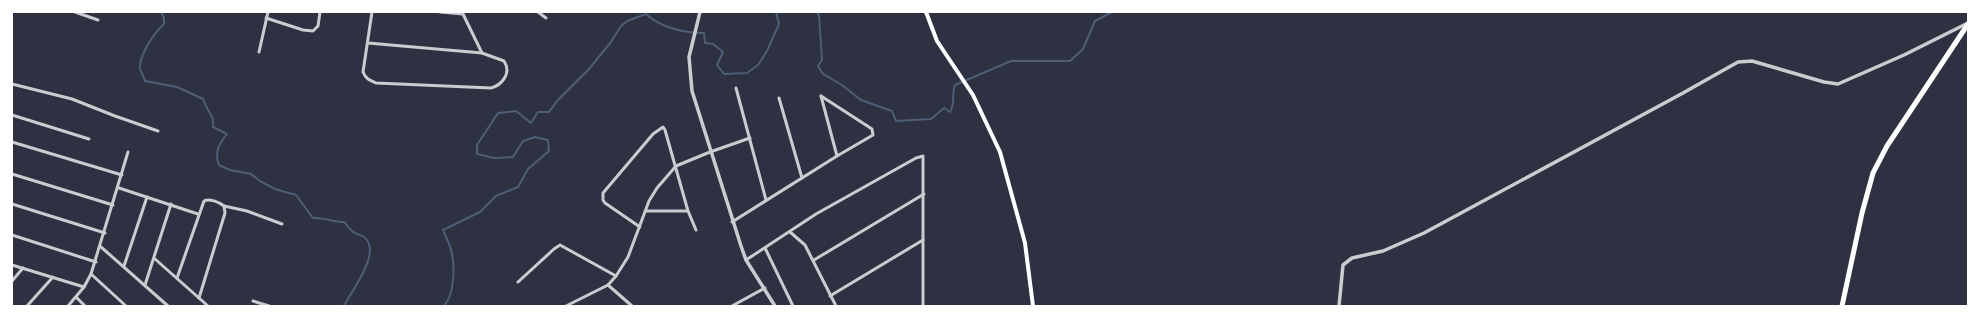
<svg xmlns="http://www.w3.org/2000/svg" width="1980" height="318" font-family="'Golos Text',sans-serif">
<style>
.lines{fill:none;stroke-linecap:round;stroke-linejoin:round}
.stream{stroke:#4f5d75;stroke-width:2}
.minor{stroke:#caccd0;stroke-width:3}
.tertiary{stroke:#caccd0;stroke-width:3.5}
.secondary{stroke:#fff;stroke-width:4}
.trunk{stroke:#fff;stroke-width:5}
</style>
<rect width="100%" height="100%" fill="#2d3142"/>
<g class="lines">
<g class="stream">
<path d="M161 12 164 18V24C154 33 139 55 140 69 141 72 144 77 145 81L177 87 203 99C205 102 205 105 207 108 211 116 214 117 213 127L227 134C219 144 214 152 219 165L230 170 251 174 260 181 275 189 296 195 313 218C324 217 333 222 344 222 348 226 351 231 355 233 358 235 362 235 364 237 383 252 351 291 344 306"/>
<path d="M817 12 819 16 822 60 818 66 823 74 842 85 861 100 892 111 896 121 931 119 944 108 950 112C956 102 951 95 955 85L1011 61H1070L1083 49 1095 21 1112 12"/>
<path d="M444 306C454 295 455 269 452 254 451 246 446 238 443 230L480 212 496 196 518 187 528 169 549 151 548 140 535 137 523 141 513 157 494 158 477 154V145L498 113 516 111 531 123 538 112H549L557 101 589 69 611 42 621 26 627 21 646 14C661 28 685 33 704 33L705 43 713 44 723 52 717 65 724 74 747 73 758 65 767 51 779 24 776 12"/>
</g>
<g class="minor">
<polyline points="75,12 98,20"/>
<polyline points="440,12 463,14"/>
<polyline points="462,12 482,53"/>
<polyline points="538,12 546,18"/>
<polyline points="266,18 303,30 313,31 318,26 320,12"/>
<path d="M368 43 482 53 504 61C512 73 502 85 491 88L376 83C369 80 366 79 363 72L372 12"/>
<polyline points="259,52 268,12"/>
<polyline points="12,84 72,99 115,116 158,131"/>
<polyline points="736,88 766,200"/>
<polyline points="821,96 837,156"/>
<polyline points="779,98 802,178"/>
<polyline points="12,115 89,139"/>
<polyline points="12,142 122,175"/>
<polyline points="12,174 113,205"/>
<polyline points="119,188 198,214"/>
<polyline points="12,204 105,233"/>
<polyline points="224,206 247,211 282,224"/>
<polyline points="646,211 688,211"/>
<polyline points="732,222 837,156 873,135 872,129 821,96"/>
<polyline points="640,227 605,203 603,200 603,193 653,134 663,127 665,130 688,211 696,230"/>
<polyline points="790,232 805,245 836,306"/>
<polyline points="12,235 96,262"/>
<polyline points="101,247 168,306"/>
<polyline points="765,248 793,306"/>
<polyline points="155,259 208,306"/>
<polyline points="746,260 816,214 916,158 923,156 923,306"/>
<polyline points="814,260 924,194"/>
<polyline points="12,265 84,287"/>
<polyline points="124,266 147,197"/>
<polyline points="91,274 126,306"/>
<path d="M177 278 204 201C209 198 219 202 224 206L225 213 199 298"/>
<polyline points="12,281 23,268"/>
<polyline points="518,282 554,249 560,245 616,276"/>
<polyline points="145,285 171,204"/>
<polyline points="608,285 632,306"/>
<polyline points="830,296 923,240"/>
<polyline points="76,297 85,306"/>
<polyline points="253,301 269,306"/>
<polyline points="27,306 53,277"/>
<polyline points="68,306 84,287 91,274 128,152"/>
<polyline points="566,306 608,285 616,276 628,257 649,201 657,188 676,166 710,152 750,138"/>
<polyline points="732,306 765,288"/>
</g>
<g class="tertiary">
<polyline points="700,12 689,57 692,91 741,246 746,260 775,306"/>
<polyline points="1339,306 1343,265 1352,258 1383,251 1424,233 1683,93 1738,62 1752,61 1824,82 1838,84 1904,55 1968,23"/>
</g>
<polyline class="secondary" points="926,12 937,41 973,95 1000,152 1025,243 1033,306"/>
<polyline class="trunk" points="1842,306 1862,213 1873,173 1887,146 1968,24"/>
</g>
<rect width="1980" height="318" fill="none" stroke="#ffffff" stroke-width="26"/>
</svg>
